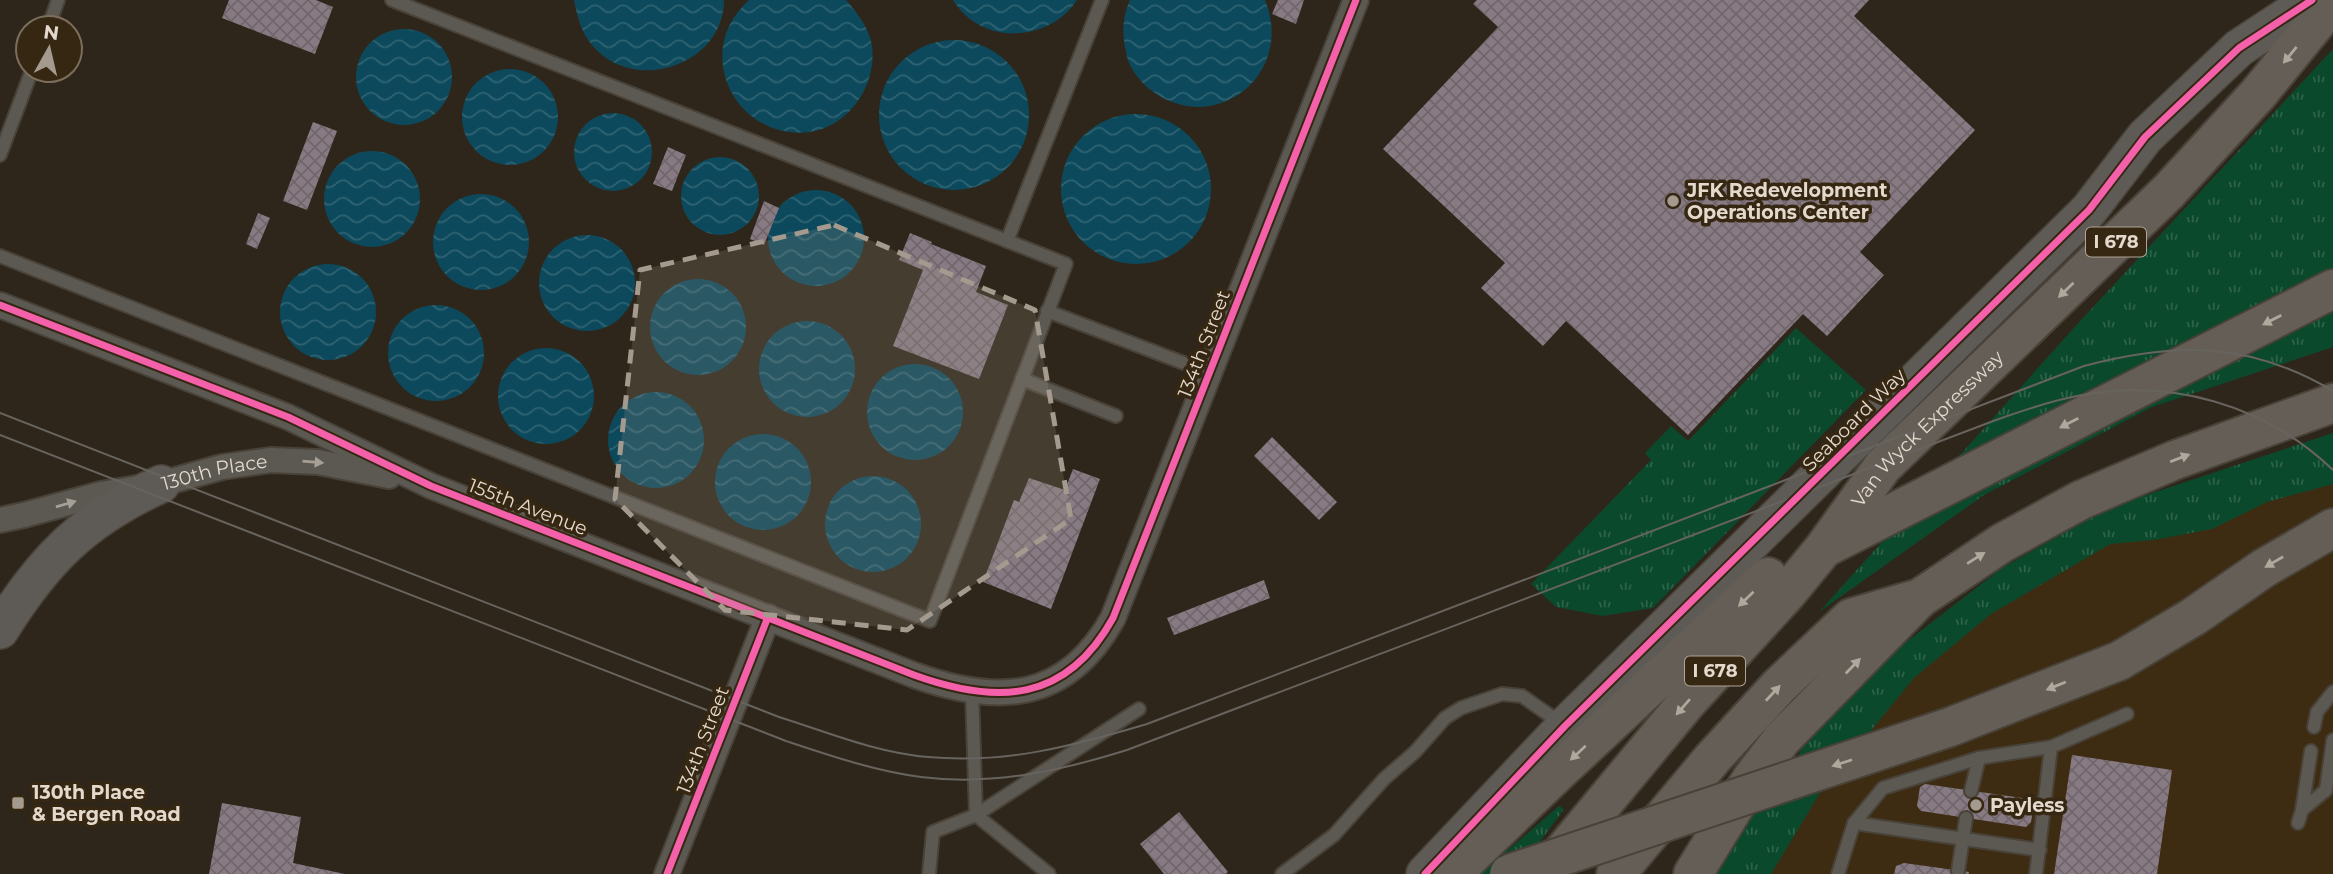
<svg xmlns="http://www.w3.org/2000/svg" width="2333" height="874" font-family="Montserrat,sans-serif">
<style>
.built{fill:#3d2b12}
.grass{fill:url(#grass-tufts)}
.water{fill:url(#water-waves)}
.building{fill:url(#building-cross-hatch)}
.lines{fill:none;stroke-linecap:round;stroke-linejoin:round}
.lane-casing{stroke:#494238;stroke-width:16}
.street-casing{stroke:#494238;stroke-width:28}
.secondary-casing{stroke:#494238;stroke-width:40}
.highway-casing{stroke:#494238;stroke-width:42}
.lane{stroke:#5c5953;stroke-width:12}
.street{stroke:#5c5953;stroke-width:24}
.secondary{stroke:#5e5b56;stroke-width:37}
.highway{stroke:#645e56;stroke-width:38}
.tram{stroke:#67635e;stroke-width:2}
.highway-bridge-casing{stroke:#494238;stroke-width:42;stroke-linecap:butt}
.highway-bridge{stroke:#645e56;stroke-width:38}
.cycleway-casing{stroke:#362712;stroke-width:11}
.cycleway{stroke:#f560ab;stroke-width:7}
.oneway{fill:#b0a89d}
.oneway2{fill:#a69f96}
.marked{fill:#a49a8e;fill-opacity:0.2;stroke:#a49a8e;stroke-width:5;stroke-dasharray:14 9;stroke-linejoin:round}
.poi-dot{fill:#a49a8e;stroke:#362712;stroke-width:2.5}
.labels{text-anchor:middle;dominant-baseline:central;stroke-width:7;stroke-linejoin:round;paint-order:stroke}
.shield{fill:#362712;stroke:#afa495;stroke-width:2}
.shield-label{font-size:18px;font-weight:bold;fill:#e3d9cd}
.poi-label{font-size:19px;font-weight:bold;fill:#e3d9cd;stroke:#362712;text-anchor:start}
.street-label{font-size:19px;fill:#e3d9cd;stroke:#362712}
</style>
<defs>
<pattern id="grass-tufts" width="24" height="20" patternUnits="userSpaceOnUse" patternTransform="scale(1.75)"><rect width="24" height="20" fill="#0a492c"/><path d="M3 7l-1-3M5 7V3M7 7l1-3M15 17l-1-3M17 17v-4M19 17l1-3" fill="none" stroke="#2e6349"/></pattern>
<pattern id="water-waves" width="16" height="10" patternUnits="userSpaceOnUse" patternTransform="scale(1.75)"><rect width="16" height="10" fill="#0c495c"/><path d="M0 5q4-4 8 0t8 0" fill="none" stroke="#2f6372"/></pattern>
<pattern id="building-cross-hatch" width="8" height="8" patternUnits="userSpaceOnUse" patternTransform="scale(1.75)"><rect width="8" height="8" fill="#887a83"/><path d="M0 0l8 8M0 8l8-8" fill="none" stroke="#70666b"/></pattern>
</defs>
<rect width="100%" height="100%" fill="#2e261a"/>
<polygon class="built" points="2333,471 2333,874 1762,874 1814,786 1909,674 1988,607 2112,538"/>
<g class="grass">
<polygon points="2333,49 2333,347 2152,407 1984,495 1819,612 2081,320"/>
<polygon points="1796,328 1866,390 1653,608 1603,616 1556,607 1531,584 1651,460 1645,453 1671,426 1688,441"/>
<polygon points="2333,433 2333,484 2267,502 2212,529 2154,540 2110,544 1991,614 1914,678 1820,793 1771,874 1706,874 1786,749 1797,757 1820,718 1901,646 2002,568 2110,507"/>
<polygon points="1559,806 1564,809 1516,874 1480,874"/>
</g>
<g class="water">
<path d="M574 0H724C724 66 633 95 592 45 581 32 577 16 574 0Z"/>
<path d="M749 0H846C857 13 867 25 871 41 878 73 861 108 833 124 789 148 734 120 724 72 718 44 728 19 749 0Z"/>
<path d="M953 0H1077C1049 43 981 46 953 0Z"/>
<path d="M1130 0H1265C1296 76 1212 140 1148 88 1138 79 1128 66 1126 52 1122 34 1122 17 1130 0Z"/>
<circle cx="404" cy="77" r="48"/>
<circle cx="954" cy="115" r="75"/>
<circle cx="510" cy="117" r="48"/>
<circle cx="613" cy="152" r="39"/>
<circle cx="1136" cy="189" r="75"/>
<circle cx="372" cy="199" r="48"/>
<circle cx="720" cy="196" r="39"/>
<circle cx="816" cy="238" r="48"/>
<circle cx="481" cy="242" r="48"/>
<circle cx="587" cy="283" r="48"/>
<circle cx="328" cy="312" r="48"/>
<circle cx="698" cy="327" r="48"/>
<circle cx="436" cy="353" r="48"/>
<circle cx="807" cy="369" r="48"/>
<circle cx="546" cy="396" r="48"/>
<circle cx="915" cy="412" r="48"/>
<circle cx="656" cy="440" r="48"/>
<circle cx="763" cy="482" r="48"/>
<circle cx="873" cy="524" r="48"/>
</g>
<g class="building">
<polygon points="229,0 316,0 333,7 315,54 222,18"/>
<polygon points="1278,0 1304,0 1296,24 1272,14"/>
<polygon points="1477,0 1869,0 1854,16 1975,130 1860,252 1884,275 1827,336 1803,314 1688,435 1566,321 1543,346 1481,288 1505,263 1383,149 1498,27 1473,4"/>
<polygon points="313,122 337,131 307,210 283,201"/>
<polygon points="668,147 686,155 672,191 653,184"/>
<polygon points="764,201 779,208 764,245 750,239"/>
<polygon points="258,213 270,218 257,249 246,244"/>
<polygon points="910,233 932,242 931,244 986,266 976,292 1008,305 979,379 893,346 923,270 899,260"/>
<polygon points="1272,437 1337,502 1319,520 1254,456"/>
<polygon points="1073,469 1100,479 1051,609 983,582 1014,500 1019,502 1029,478 1065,490"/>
<polygon points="1264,580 1270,598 1174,635 1167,618"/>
<polygon points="2072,755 2172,770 2157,874 2054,874"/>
<polygon points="1925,784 2029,799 2034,804 2031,822 2026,827 1921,811 1917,806 1920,787"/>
<polygon points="222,803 301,817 293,863 345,874 209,874"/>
<polygon points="1179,812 1228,872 1226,874 1164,874 1140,844"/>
<polygon points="1904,863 1969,872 1969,874 1894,874 1896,866"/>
</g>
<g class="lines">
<g class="lane-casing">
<g id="lane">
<polyline points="48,28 58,0"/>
<polyline points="0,155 32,70"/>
<polyline points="1007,241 1102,0"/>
<polyline points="0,256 930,621 1066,264 392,0"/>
<polyline points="1047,311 1210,373"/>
<polyline points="1022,379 1116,416"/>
<polyline points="972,692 976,815 1049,874"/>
<polyline points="2314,727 2317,712 2333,692"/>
<polyline points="1971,791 1979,758"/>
<polyline points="2302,810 2326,790 2333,740"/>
<polyline points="1854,823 2040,850"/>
<polyline points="2298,823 2302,810 2311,751"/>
<polyline points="1958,871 1966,818"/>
<polyline points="929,874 933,832 976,815 1139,709"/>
<polyline points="1282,874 1334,835 1384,779 1415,752 1445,718 1461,708 1502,694 1522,696 1562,724"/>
<polyline points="1838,874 1854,823 1883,788 1979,758 2051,747 2127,714"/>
<polyline points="2036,874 2051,747"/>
</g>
</g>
<g class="street-casing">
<g id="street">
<path d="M0 305 288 417 431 486 914 675C997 705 1066 703 1113 618L1356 0"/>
<path id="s1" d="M0 520 24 515 101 494 161 484 222 467 271 460 318 462 389 476"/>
<polyline points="667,874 768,617"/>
</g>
</g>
<g class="secondary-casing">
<g id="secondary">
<path d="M0 630C44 559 84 519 161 484"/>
<polyline points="1425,874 1565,726 2089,210 2145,137 2239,48 2312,0"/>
</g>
</g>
<g class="highway-casing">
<g id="highway">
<polyline points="1830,545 2333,289"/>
<polyline points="2119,661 2193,617 2264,568 2333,528"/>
<path id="s2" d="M1547 871 1687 702 1787 593 1824 548 1883 466 2168 192 2258 94 2333 2"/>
<polyline points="1452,874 1558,772 1768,577"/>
<polyline points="1616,874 1712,759 1779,686 1851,618 1920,598 2002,543 2081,500 2123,482 2175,460 2333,403"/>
<polyline points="1693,874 1752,778 1782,739 1917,601"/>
</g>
</g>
<use href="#lane" class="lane"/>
<use href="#street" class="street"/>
<use href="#secondary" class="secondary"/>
<use href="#highway" class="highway"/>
<g class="tram">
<path d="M0 413 779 717C827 732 877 753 928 757 1006 764 1073 746 1147 724L2084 366C2175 342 2249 341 2333 391"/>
<path d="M0 435 786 741C831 756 875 771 921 777 992 786 1060 771 1127 750L1996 420C2022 411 2049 401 2077 396 2171 378 2264 404 2333 470"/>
</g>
<g class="highway-bridge-casing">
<polyline id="highway-bridge" points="1509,874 1950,727 2119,661"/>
</g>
<use href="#highway-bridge" class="highway-bridge"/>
<g class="cycleway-casing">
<g id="cycleway">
<path d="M0 305 288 417 431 486 914 675C997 705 1066 703 1113 618L1356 0"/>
<polyline points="667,874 768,617"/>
<polyline points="1425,874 1565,726 2089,210 2145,137 2239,48 2312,0"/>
</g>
</g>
<use href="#cycleway" class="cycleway"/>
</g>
<defs><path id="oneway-solid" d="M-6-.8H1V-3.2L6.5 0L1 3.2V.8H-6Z" transform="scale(1.75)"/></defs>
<g class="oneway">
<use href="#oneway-solid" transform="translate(2290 55) rotate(129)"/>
<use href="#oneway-solid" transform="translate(2066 290) rotate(136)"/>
<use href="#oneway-solid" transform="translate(2272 320) rotate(153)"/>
<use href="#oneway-solid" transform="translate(2069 423) rotate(153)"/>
<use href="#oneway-solid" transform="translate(2180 458) rotate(-21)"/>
<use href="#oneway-solid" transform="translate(1976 558) rotate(-32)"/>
<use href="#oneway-solid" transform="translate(2274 562) rotate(150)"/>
<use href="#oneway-solid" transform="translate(1746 599) rotate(136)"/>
<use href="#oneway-solid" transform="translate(1853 666) rotate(-46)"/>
<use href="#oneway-solid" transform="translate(2056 686) rotate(158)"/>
<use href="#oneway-solid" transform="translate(1773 693) rotate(-47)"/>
<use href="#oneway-solid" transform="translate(1683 707) rotate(131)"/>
<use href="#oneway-solid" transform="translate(1578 753) rotate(137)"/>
<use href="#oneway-solid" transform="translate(1842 763) rotate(162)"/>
</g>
<g class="oneway2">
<use href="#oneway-solid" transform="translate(313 462) rotate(5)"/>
<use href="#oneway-solid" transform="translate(66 504) rotate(-16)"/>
</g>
<path class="marked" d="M834 225 1035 310 1071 519 907 630 725 610 615 499 640 270Z"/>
<g class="poi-dot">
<circle cx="1673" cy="201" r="7"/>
<rect x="11" y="796" width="14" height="14" rx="3.5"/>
<circle cx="1976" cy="805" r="7"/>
</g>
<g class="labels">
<g class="shield">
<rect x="2086" y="227.5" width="60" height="29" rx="5"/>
<rect x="1685" y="656.5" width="60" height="29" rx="5"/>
</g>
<g class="shield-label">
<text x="2116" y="242">I 678</text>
<text x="1715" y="671">I 678</text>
</g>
<g class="poi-label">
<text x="1687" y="190">JFK Redevelopment<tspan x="1687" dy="22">Operations Center</tspan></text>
<text x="32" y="792">130th Place<tspan x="32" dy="22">&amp; Bergen Road</tspan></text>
<text x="1990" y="805">Payless</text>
</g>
<g class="street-label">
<text transform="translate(1204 344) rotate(-69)">134th Street</text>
<text transform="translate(1854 420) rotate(-45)">Seaboard Way</text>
<text stroke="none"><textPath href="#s2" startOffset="584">Van Wyck Expressway</textPath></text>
<text stroke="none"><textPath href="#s1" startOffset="220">130th Place</textPath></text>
<text transform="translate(528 507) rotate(21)">155th Avenue</text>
<text transform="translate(703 740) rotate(-69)">134th Street</text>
</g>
</g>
<g transform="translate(49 49) rotate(8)"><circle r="33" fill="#362712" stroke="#7b6e5d" stroke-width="2"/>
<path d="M0-5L12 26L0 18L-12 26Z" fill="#a49a8e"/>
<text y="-10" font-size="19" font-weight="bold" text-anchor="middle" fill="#e3d9cd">N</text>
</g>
</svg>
